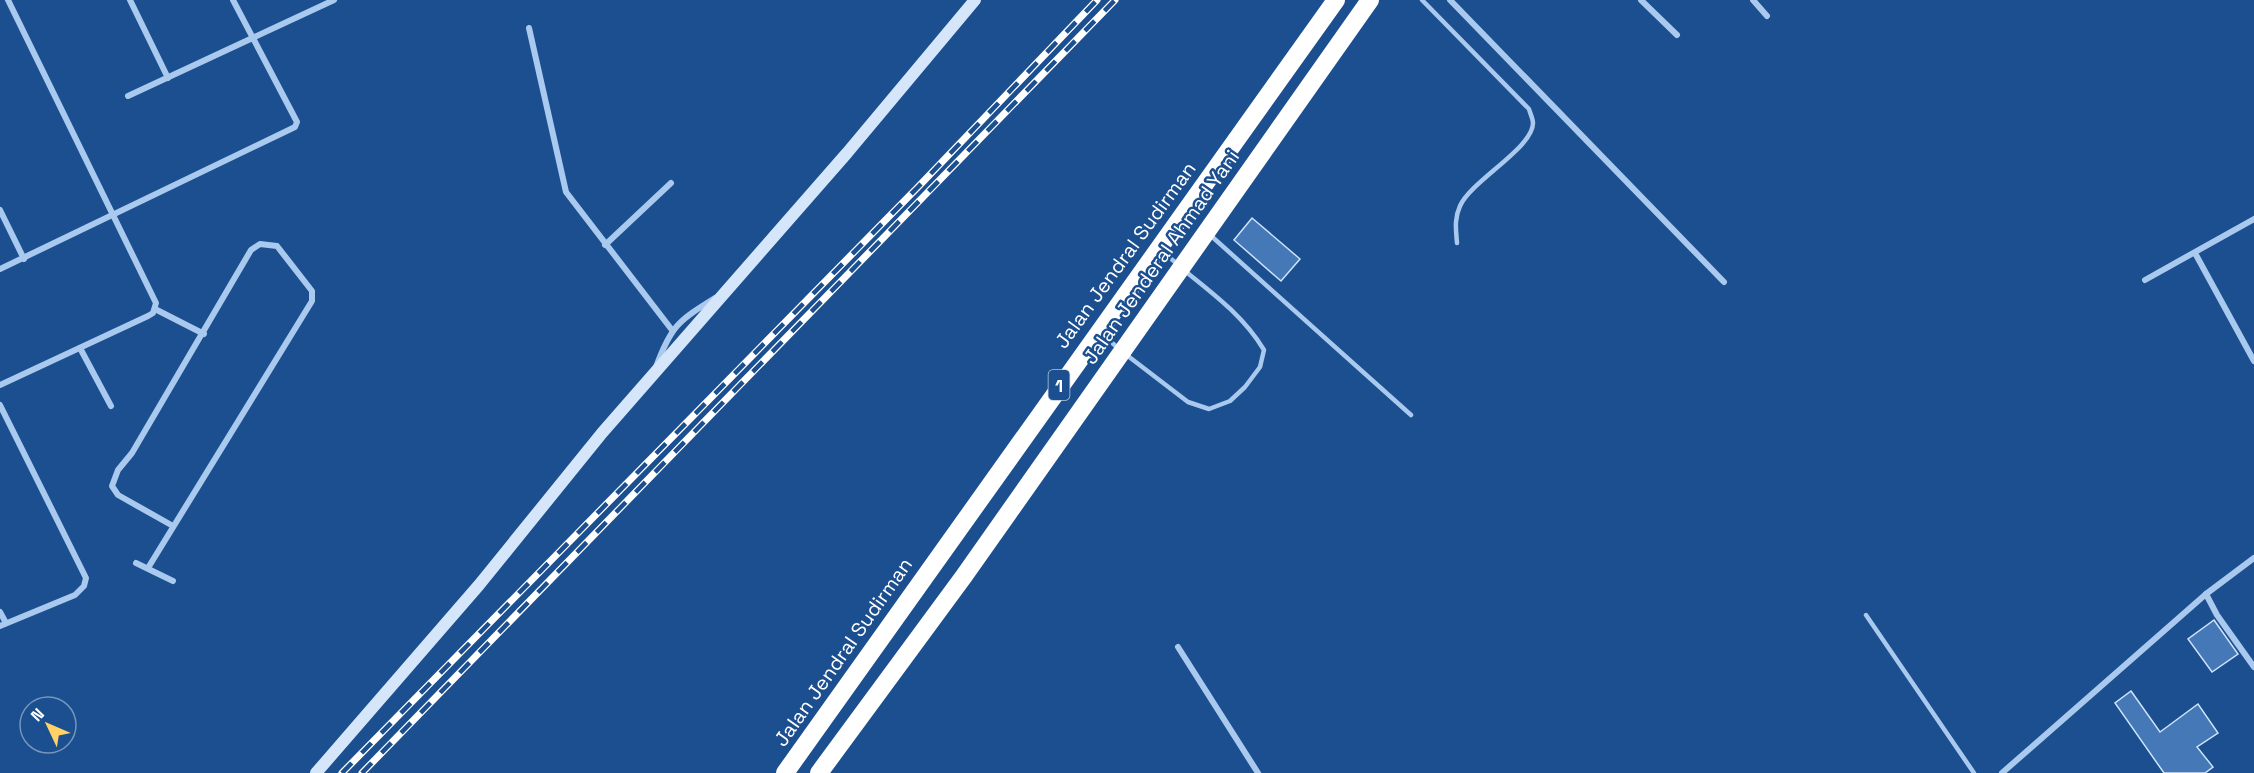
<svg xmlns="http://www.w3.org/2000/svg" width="2254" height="773" font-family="'Space Grotesk',sans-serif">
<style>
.building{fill:#4478b7;stroke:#cfe3fa;stroke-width:1.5}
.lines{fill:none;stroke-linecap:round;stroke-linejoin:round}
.lane{stroke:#a9c9ee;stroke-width:4.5}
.street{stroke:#a9c9ee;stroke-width:6}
.secondary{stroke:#d6e6fa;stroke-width:12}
.highway{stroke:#fff;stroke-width:18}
.rail-casing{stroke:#fff;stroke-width:7}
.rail{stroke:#1b4f8f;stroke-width:4.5;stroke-dasharray:14;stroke-linecap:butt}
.labels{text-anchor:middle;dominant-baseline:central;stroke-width:5;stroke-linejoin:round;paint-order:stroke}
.shield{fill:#1b4f8f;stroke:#bbcadd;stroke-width:1.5}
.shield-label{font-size:18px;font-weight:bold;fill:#fff}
.street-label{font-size:20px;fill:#fff;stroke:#1b4f8f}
</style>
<rect width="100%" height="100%" fill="#1b4f8f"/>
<g class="building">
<polygon points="1252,218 1300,259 1281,281 1234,240"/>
<polygon points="2214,620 2238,654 2212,672 2188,639"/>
<polygon points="2131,691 2160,732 2198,704 2218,733 2197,747 2213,767 2205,773 2164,773 2115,703"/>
</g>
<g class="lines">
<g class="lane">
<path d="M1422 0 1529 109C1530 113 1533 119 1533 123 1533 148 1471 181 1460 206 1454 219 1456 230 1457 243"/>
<polyline points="1209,234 1411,415"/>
<polyline points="1162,252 1179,265"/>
<polyline points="1102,334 1118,348"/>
<path d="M1124 353 1188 402 1209 409 1230 401 1245 387 1260 367 1264 350C1244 317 1215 295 1185 271"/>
<polyline points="1866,615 1974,773"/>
</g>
<g class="street">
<polyline points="130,0 168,78"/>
<polyline points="1450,0 1724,282"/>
<polyline points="1641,0 1677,35"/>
<polyline points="1753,0 1767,16"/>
<polyline points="529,28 566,192 672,330"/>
<polyline points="128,96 334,0"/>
<polyline points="0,210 24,259"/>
<polyline points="605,245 671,183"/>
<polyline points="2195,253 2254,361"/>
<polyline points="0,269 295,127 297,122 233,0"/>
<polyline points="2145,280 2254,219"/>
<polyline points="155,309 204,334"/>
<polyline points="80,348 111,406"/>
<path d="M656 367C671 326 678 321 715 298"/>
<polyline points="0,385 148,316 153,313 156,303 8,0"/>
<polyline points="0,405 86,578 84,586 75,595 0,626"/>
<polyline points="136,563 173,581"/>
<polyline points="148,568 312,301 312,291 277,246 260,244 251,250 132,453 118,470 112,486 118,495 173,526"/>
<polyline points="2206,594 2217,615 2254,667"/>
<polyline points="0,612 6,623"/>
<polyline points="1178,647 1258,773"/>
<polyline points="2002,773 2206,594 2254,558"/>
</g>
<polyline class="secondary" points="316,773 479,585 602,433 847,153 975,0"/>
<g class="highway">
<polyline points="785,773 1336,0"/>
<polyline points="819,773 964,576 1370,0"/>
</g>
<g class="rail-casing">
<g id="rail">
<polyline points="342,773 919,186 1097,0"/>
<polyline points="362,773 1115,0"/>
</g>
</g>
<use href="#rail" class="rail"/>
</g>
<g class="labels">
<rect class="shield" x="1048.5" y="370" width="21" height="30" rx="4.5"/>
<g class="shield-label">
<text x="1059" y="385">1</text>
</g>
<g class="street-label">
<text transform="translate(1125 255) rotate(-54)">Jalan Jendral Sudirman</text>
<text transform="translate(1161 257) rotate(-55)">Jalan Jenderal Ahmad Yani</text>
<text transform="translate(843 652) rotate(-55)">Jalan Jendral Sudirman</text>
</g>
</g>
<g transform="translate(48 725) rotate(314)"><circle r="28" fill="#1b4f8f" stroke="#7695bc" stroke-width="1.5"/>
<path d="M0-4.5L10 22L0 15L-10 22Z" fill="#ffd166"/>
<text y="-9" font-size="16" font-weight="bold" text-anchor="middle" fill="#ffffff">N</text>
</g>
</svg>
